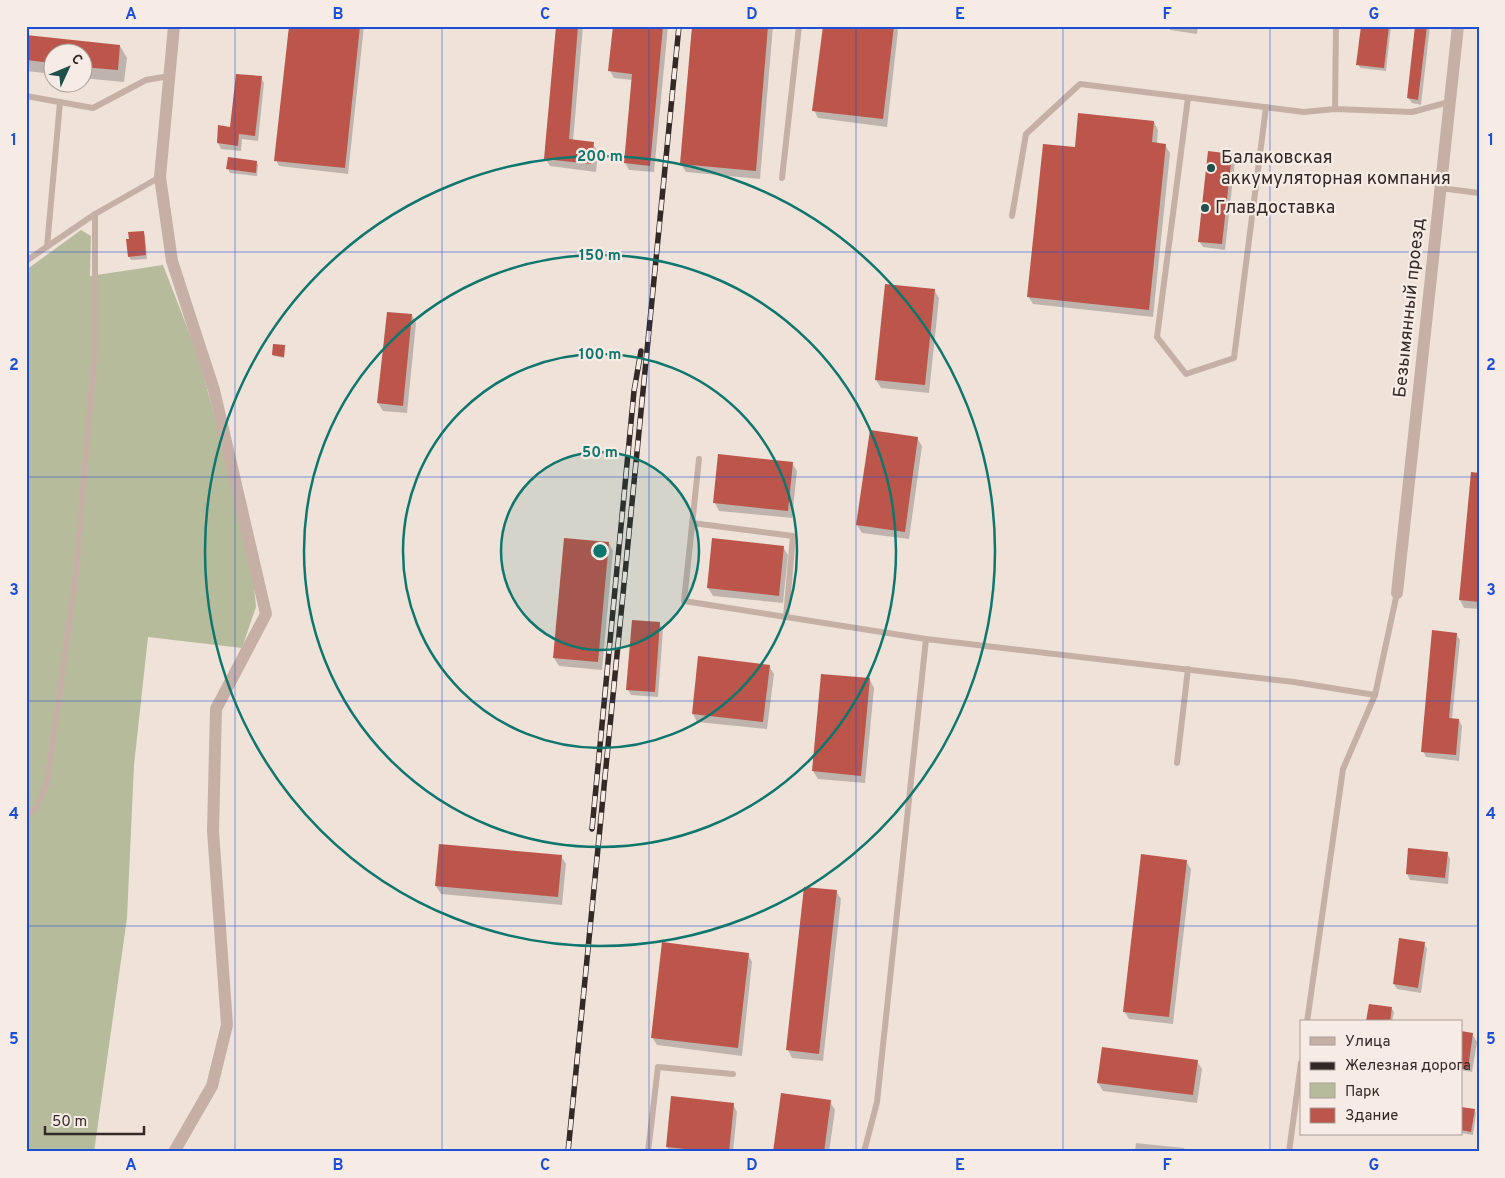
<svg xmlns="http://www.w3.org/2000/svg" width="1505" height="1178" font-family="Overpass,sans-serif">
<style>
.green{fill:#b6bc9b}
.shadow{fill:#0003}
.building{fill:#bc554a}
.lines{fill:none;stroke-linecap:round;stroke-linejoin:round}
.lane{stroke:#c6b0a6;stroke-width:6}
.street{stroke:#c6b0a6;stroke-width:12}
.rail-casing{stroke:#332927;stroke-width:5.5}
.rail{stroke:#f7ece5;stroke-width:4;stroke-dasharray:11;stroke-linecap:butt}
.grid{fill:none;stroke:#1d4ed8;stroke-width:1;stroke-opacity:0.55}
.ring{fill:none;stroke:#0f766e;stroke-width:2.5}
.poi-dot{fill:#20504c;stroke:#f7ece5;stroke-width:2}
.labels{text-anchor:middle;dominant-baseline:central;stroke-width:4.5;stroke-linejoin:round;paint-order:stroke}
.poi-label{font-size:18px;fill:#332927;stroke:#f7ece5;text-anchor:start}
.street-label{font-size:18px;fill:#332927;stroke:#f7ece5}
.centre{fill:#0f766e;stroke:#f7ece5;stroke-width:2.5}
.ring-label{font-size:15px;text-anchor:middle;font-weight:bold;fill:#0f766e;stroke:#f7ece5;stroke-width:4.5;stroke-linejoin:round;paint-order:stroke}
.neatline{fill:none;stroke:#1d4ed8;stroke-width:2}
.grid-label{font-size:16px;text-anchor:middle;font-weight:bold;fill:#1d4ed8}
</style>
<rect width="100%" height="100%" fill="#efe2d9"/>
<polygon class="green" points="81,230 91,236 90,276 163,265 199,358 251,555 256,607 242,648 148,637 134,765 127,918 94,1152 26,1152 26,270"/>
<g class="shadow">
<polygon points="290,26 364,26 348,174 279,166 276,160"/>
<polygon points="558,26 583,26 573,141 593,144 598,152 596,172 550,166 545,158"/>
<polygon points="615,26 668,26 654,172 629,170 625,163 632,80 614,78 610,71"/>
<polygon points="693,26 773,26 760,179 686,172 681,164"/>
<polygon points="824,26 896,26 898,31 887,127 818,118 814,110"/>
<polygon points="1168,26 1198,26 1197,34 1170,30"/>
<polygon points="1250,26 1268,26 1268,29"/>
<polygon points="1362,26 1391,26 1386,71 1360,68 1358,64"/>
<polygon points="1416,26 1430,26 1421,105 1412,103 1408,98"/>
<polygon points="26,36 120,46 127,58 124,82 82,78 82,52 52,52 52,74 26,71"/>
<polygon points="261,78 264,83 258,141 242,139 241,151 221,149 218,143 231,128"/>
<polygon points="1154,122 1158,130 1157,144 1165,145 1170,153 1153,317 1033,304 1028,296 1076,149"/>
<polygon points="1232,155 1235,161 1225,250 1203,247 1199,241"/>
<polygon points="256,162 258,165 257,176 230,173 228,169"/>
<polygon points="143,232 145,236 147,259 131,260 129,256"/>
<polygon points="934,290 939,298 929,393 881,388 876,380"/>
<polygon points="412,315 416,323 407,413 383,411 378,403"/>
<polygon points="285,346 284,358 274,356 273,355"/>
<polygon points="917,438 922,446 909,539 862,533 857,525"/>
<polygon points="792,463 797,471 792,518 719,511 715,503"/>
<polygon points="1479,482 1479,609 1464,608 1460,600"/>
<polygon points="609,543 613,551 602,670 559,666 554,658"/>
<polygon points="783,547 788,555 783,603 713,596 708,588"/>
<polygon points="659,624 663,629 658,697 631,695 628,690"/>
<polygon points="1456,634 1460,640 1452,719 1459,720 1462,726 1459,761 1426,757 1423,751"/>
<polygon points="769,666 774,674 767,729 697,722 693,714"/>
<polygon points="870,680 874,688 865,783 818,779 813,771"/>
<polygon points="1447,853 1450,859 1448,884 1410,880 1407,874"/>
<polygon points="561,856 566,864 562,905 441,894 436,886"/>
<polygon points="1186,861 1191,869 1173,1024 1129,1019 1124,1011"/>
<polygon points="836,891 841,899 823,1061 792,1058 788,1050"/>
<polygon points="1424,943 1427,949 1421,993 1397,989 1394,984"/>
<polygon points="748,954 752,962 742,1056 657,1045 652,1037"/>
<polygon points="1392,1009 1394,1012 1392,1022 1368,1022 1368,1021"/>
<polygon points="1461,1032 1472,1034 1477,1042 1472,1072 1461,1070"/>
<polygon points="1197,1061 1202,1069 1197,1103 1103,1091 1098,1083"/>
<polygon points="830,1102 835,1110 829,1152 775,1152"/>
<polygon points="733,1104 737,1112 733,1152 670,1152 667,1147"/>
<polygon points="1461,1108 1474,1110 1476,1113 1473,1135 1461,1133"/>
<polygon points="1136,1143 1184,1148 1186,1152 1135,1152"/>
</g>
<g class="building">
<polygon points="289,26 360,26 345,168 274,161"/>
<polygon points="556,26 578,26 569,139 594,142 591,164 544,159"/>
<polygon points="613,26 663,26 650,166 624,163 632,74 608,71"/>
<polygon points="692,26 768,26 756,171 680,164"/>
<polygon points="823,26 894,26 883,119 812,111"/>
<polygon points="1361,26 1389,26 1384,68 1356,65"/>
<polygon points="1415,26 1427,26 1418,100 1407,98"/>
<polygon points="26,35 120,45 118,70 82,67 82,52 52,52 52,63 26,60"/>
<polygon points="236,74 262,76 255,136 239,134 238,146 217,143 218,125 230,127"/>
<polygon points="1078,113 1154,121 1152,142 1166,144 1149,310 1027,297 1043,144 1075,147"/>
<polygon points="1208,151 1232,154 1222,244 1198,242"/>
<polygon points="228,157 257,161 256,173 226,169"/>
<polygon points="144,231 146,255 128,257 126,239 129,239 128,232"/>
<polygon points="885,284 935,289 925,385 875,380"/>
<polygon points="387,312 412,314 403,406 377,403"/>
<polygon points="273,344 285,345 284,357 272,355"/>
<polygon points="870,430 918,437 905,532 856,525"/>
<polygon points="718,454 793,462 788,511 713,503"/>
<polygon points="1471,472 1479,473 1479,602 1459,600"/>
<polygon points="564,538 609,542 598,662 553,658"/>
<polygon points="712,538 784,546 779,596 707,588"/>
<polygon points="632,620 660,622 655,692 626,690"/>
<polygon points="1432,630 1457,633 1449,718 1459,719 1456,755 1421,752"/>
<polygon points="698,656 770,665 763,722 692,714"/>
<polygon points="821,674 870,678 861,776 812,771"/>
<polygon points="439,844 562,855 558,897 435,886"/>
<polygon points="1408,848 1448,852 1445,878 1406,874"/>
<polygon points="1141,854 1187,860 1169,1017 1123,1012"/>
<polygon points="804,887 837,890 819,1054 786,1050"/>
<polygon points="1399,938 1425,942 1418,988 1393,984"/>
<polygon points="662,942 749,953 738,1048 651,1038"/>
<polygon points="1369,1004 1392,1007 1390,1022 1366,1021"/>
<polygon points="1461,1031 1473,1033 1468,1069 1461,1069"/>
<polygon points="1102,1047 1198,1060 1193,1095 1097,1083"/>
<polygon points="781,1093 831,1100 824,1152 773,1152"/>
<polygon points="671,1096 734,1103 729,1152 715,1152 666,1147"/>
<polygon points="1461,1107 1475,1109 1471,1132 1461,1130"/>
</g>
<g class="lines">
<g class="lane">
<polyline points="26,96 93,108 146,80 169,76"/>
<polyline points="1188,98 1157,337 1186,374 1234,358 1266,107"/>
<polyline points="1335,109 1336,26"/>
<polyline points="782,178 799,26"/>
<polyline points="1440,188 1479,193"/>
<polyline points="1012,216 1026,134 1080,84 1304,112 1335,109 1412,112 1449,102"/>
<polyline points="47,247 60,102"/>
<polyline points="26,261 95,214 160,177"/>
<polyline points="699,459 684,601 926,639"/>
<polyline points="692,523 793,536 786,617"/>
<polyline points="1177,763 1188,669"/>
<polyline points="26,816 37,807 47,782 75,582 95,347 95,214"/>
<polyline points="1307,1022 1343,769 1375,695"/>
<polyline points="648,1152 658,1067 733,1074"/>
<polyline points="864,1152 877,1102 926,639 1294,682 1375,695 1397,593"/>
<polyline points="1289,1152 1301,1063"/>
</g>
<g class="street">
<polyline points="1397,593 1458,26"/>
<polyline points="174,1152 212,1086 227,1025 213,831 216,709 266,614 214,390 172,261 160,177 174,26"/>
</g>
<g class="rail-casing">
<g id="rail">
<polyline points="592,829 634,391 641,351"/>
<polyline points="568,1152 679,26"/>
</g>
</g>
<use href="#rail" class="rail"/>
</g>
<path class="grid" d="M235 26V1152M442 26V1152M649 26V1152M856 26V1152M1063 26V1152M1270 26V1152M26 252H1479M26 477H1479M26 701H1479M26 926H1479"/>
<circle cx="600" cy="551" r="99" fill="#0f766e" fill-opacity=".12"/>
<g class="ring">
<circle cx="600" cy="551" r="99"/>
<circle cx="600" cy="551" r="197"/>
<circle cx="600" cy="551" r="296"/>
<circle cx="600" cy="551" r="395"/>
</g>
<g class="poi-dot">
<circle cx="1211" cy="168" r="5"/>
<circle cx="1205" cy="208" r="5"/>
</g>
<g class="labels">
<g class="poi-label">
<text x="1221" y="158">Балаковская<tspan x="1221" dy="21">аккумуляторная компания</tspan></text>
<text x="1215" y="208">Главдоставка</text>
</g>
<g class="street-label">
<text transform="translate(1410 308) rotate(-84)">Безымянный проезд</text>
</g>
</g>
<circle cx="600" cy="551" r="8" class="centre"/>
<g class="ring-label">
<text x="600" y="161">200 m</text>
<text x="600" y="260">150 m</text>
<text x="600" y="359">100 m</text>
<text x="600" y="457">50 m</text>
</g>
<rect width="1505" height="1178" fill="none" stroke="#f7ece5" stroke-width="55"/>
<rect x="1300" y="1020" width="162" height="115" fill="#f7ece5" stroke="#a99e99"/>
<rect x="1310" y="1037" width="25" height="8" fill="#c6b0a6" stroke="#a99e99"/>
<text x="1345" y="1046" font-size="15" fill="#332927">Улица</text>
<rect x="1310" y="1062" width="25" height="8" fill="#332927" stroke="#a99e99"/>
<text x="1345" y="1070" font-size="15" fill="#332927">Железная дорога</text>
<rect x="1310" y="1083" width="25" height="15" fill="#b6bc9b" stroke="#a99e99"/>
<text x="1345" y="1096" font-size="15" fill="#332927">Парк</text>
<rect x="1310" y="1108" width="25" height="15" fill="#bc554a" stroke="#a99e99"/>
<text x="1345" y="1120" font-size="15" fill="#332927">Здание</text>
<g transform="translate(68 68) rotate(46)"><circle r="24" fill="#f7ece5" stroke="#a99e99"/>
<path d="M0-4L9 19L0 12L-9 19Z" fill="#20504c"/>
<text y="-8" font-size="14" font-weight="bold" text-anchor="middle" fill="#332927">С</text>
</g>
<path d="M45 1126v8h99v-8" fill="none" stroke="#332927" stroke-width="2.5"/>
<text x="52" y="1126" font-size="15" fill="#332927" stroke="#f7ece5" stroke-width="4" paint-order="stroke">50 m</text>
<rect x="28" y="28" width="1450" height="1122" class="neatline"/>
<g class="grid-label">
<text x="131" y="19">A</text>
<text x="338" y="19">B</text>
<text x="545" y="19">C</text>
<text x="752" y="19">D</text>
<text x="960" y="19">E</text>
<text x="1167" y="19">F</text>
<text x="1374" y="19">G</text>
<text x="14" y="145">1</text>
<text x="1491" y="145">1</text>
<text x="14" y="370">2</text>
<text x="1491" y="370">2</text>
<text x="14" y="595">3</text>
<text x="1491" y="595">3</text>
<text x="14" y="819">4</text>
<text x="1491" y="819">4</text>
<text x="14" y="1044">5</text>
<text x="1491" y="1044">5</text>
<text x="131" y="1170">A</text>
<text x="338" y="1170">B</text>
<text x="545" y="1170">C</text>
<text x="752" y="1170">D</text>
<text x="960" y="1170">E</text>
<text x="1167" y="1170">F</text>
<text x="1374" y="1170">G</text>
</g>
</svg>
